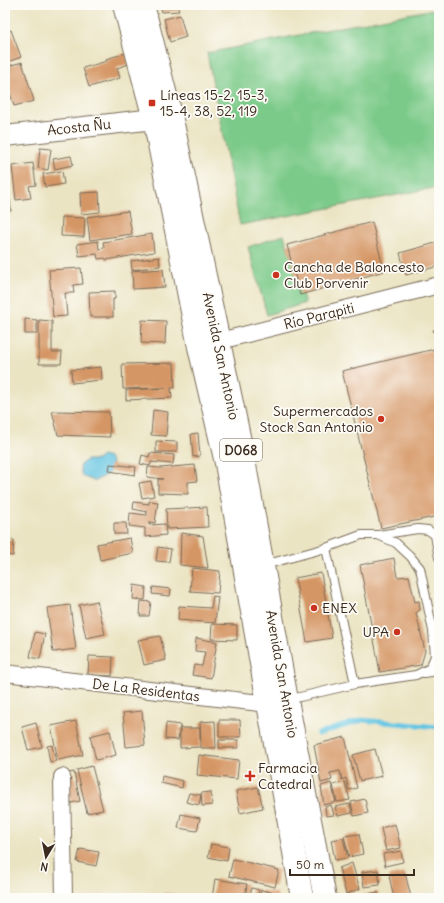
<svg xmlns="http://www.w3.org/2000/svg" width="444" height="903" font-family="Delius,sans-serif">
<style>
.green{fill:#7bca89;stroke:#5b7a54}
.water{fill:#64c5e2;stroke:#507880}
.lines{fill:none;stroke-linecap:round;stroke-linejoin:round}
.stream{stroke:#64c5e2;stroke-width:5}
.building{fill:#d59665}
.service-casing{stroke:#796b58;stroke-width:10}
.minor-casing{stroke:#796b58;stroke-width:18}
.tertiary-casing{stroke:#796b58;stroke-width:22}
.primary-casing{stroke:#796b58;stroke-width:24}
.service{stroke:#fff;stroke-width:8}
.minor{stroke:#fff;stroke-width:16}
.tertiary{stroke:#fff;stroke-width:20}
.primary{stroke:#fff;stroke-width:22}
.poi-dot{fill:#c8321e;stroke:#fdfcf7;stroke-width:1.5}
.labels{text-anchor:middle;dominant-baseline:central;stroke-width:3.5;stroke-linejoin:round;paint-order:stroke}
.shield{fill:#fdfcf7;stroke:#75695f;stroke-width:1}
.shield-label{font-size:13px;font-weight:bold;fill:#3b2a1e}
.poi-label{font-size:14px;fill:#3b2a1e;stroke:#fdfcf7;text-anchor:start}
.street-label{font-size:14px;fill:#3b2a1e;stroke:#fdfcf7}
</style>
<rect width="100%" height="100%" fill="#fdfcf7"/>
<filter id="ink" filterUnits="userSpaceOnUse"><feTurbulence type="fractalNoise" baseFrequency=".025" numOctaves="2"/><feDisplacementMap in="SourceGraphic" scale="8" xChannelSelector="R" yChannelSelector="G"/><feConvolveMatrix kernelMatrix="1 2 1 2 8 2 1 2 1" color-interpolation-filters="sRGB"/></filter>
<filter id="wash" filterUnits="userSpaceOnUse"><feTurbulence type="fractalNoise" baseFrequency=".012" numOctaves="4" result="noise"/><feDisplacementMap in="SourceGraphic" scale="16" xChannelSelector="R" yChannelSelector="G"/><feGaussianBlur stdDeviation="0.9" result="paint"/><feColorMatrix in="noise" values="0 0 0 0 0 0 0 0 0 0 0 0 0 0 0 0 0 1.4 0 .05"/><feComposite in="paint" operator="in"/></filter>
<g filter="url(#wash)">
<rect width="100%" height="100%" fill="#ebe4c3"/>
<g class="green">
<polygon points="439,8 439,187 240,225 207,53"/>
<polygon points="284,235 305,303 267,315 248,247"/>
</g>
<path class="water" d="M102 456 110 458C117 470 104 477 94 481L82 476 80 468 81 464 87 460H97Z"/>
<g class="lines">
<polyline class="stream" points="318,734 362,720 439,727"/>
</g>
<g id="blocks">
<g class="building">
<polygon points="160,5 177,5 179,11 162,12"/>
<polygon points="180,15 186,37 170,42 164,19"/>
<polygon points="11,30 21,57 5,63 5,32"/>
<polygon points="126,53 129,64 117,68 120,78 89,87 83,68 107,61 106,59"/>
<polygon points="22,62 34,101 14,106 5,76 5,67"/>
<polygon points="40,148 51,149 48,170 38,168"/>
<polygon points="71,156 73,165 55,169 53,159"/>
<polygon points="33,163 36,185 29,186 31,198 16,200 12,166"/>
<polygon points="62,171 64,184 45,187 43,174"/>
<polygon points="99,192 100,212 81,214 80,193"/>
<polygon points="10,200 11,211 5,212 5,201"/>
<polygon points="128,211 132,234 90,240 87,217"/>
<polygon points="62,217 85,218 84,237 61,236"/>
<polygon points="372,222 384,271 300,295 287,245"/>
<polygon points="152,234 154,252 106,260 105,258 98,259 97,254 79,256 77,244 98,241 99,249 104,248 103,242"/>
<polygon points="439,242 439,266 406,275 400,253"/>
<polygon points="159,257 160,266 132,270 131,261"/>
<polygon points="81,268 83,284 73,285 74,293 65,293 67,316 53,317 49,270"/>
<polygon points="163,269 165,287 133,289 132,271"/>
<polygon points="115,291 115,299 113,299 113,317 90,317 89,292"/>
<polygon points="25,319 37,320 37,334 25,334"/>
<polygon points="39,320 52,321 52,352 62,352 61,364 39,364"/>
<polygon points="142,320 166,321 165,344 141,343"/>
<polygon points="433,330 439,330 439,344"/>
<polygon points="439,348 439,516 381,528 342,371"/>
<polygon points="174,363 175,388 171,388 172,398 126,400 126,390 166,388 123,389 122,364"/>
<polygon points="101,367 102,380 72,383 71,370"/>
<polygon points="153,410 168,412 166,436 151,435"/>
<polygon points="52,411 109,412 110,437 58,435"/>
<polygon points="198,433 200,456 193,457 191,434"/>
<polygon points="156,441 177,442 177,452 156,452"/>
<polygon points="150,453 174,455 173,464 151,462 150,466 140,464 142,455 149,457"/>
<polygon points="110,464 136,467 135,475 109,471"/>
<polygon points="195,465 197,481 188,482 188,494 158,493 158,479 163,479 147,477 148,467 160,468"/>
<polygon points="151,481 154,496 142,498 139,483"/>
<polygon points="149,501 158,502 155,523 149,522 149,525 165,524 166,535 145,537 145,528 129,526 130,513 147,515 147,512 133,509 134,502 149,504"/>
<polygon points="207,507 208,527 167,529 166,509"/>
<polygon points="114,523 126,523 127,534 114,534"/>
<polygon points="181,533 203,536 208,568 180,565"/>
<polygon points="130,538 133,553 100,560 97,544"/>
<polygon points="5,539 14,540 13,556 5,555"/>
<polygon points="158,547 171,549 169,562 156,561"/>
<polygon points="394,558 397,577 409,576 415,602 419,601 420,610 416,613 425,651 421,665 380,672 360,565"/>
<polygon points="192,568 220,571 218,593 190,591"/>
<polygon points="321,573 332,638 307,642 295,578"/>
<polygon points="134,585 146,587 145,600 133,599"/>
<polygon points="153,587 171,589 170,596 152,594"/>
<polygon points="213,596 218,597 215,623 178,620 179,606 211,608"/>
<polygon points="97,601 105,634 86,638 79,605"/>
<polygon points="141,601 151,602 149,616 140,616"/>
<polygon points="70,605 76,649 53,652 47,608"/>
<polygon points="212,624 237,625 237,640 211,639"/>
<polygon points="35,632 45,634 40,659 30,657"/>
<polygon points="160,636 166,660 144,665 138,640"/>
<polygon points="196,638 217,642 211,678 192,675 194,665 202,666 205,652 195,651"/>
<polygon points="89,656 113,657 112,676 88,675"/>
<polygon points="142,711 145,745 126,747 123,713"/>
<polygon points="219,720 240,720 241,737 219,737"/>
<polygon points="76,721 83,755 58,760 51,726"/>
<polygon points="215,721 216,748 201,748 200,722"/>
<polygon points="36,723 42,747 28,750 22,727"/>
<polygon points="166,723 180,725 178,740 165,739"/>
<polygon points="180,728 200,728 200,747 180,748"/>
<polygon points="110,731 116,755 96,760 90,736"/>
<polygon points="345,737 357,788 349,790 346,778 342,780 340,771 330,773 332,780 321,783 314,745"/>
<rect x="219" y="740" width="19" height="8"/>
<polygon points="52,745 56,761 50,762 47,746"/>
<polygon points="375,749 382,776 360,781 353,755"/>
<polygon points="199,755 239,760 237,779 197,775"/>
<polygon points="92,766 103,810 87,813 77,770"/>
<polygon points="74,772 80,801 71,803 65,774"/>
<polygon points="162,776 183,781 182,788 161,783"/>
<polygon points="345,782 350,800 337,802 333,785"/>
<polygon points="331,783 336,802 324,805 321,786"/>
<polygon points="258,787 263,808 240,813 236,791"/>
<polygon points="211,792 212,805 202,806 201,793"/>
<polygon points="189,793 201,795 199,805 186,802"/>
<polygon points="365,799 368,813 354,816 351,802"/>
<polygon points="350,804 352,813 338,816 335,807"/>
<polygon points="331,805 334,815 326,816 325,807"/>
<polygon points="181,814 200,818 197,831 178,828"/>
<polygon points="395,824 401,848 386,851 381,828"/>
<polygon points="359,834 363,854 349,857 344,836"/>
<polygon points="343,838 348,858 335,860 331,840"/>
<polygon points="211,844 229,847 227,861 208,857"/>
<polygon points="80,849 99,852 96,866 77,862"/>
<polygon points="401,851 403,862 385,866 383,854"/>
<polygon points="233,859 279,870 275,887 229,876"/>
<polygon points="352,863 360,889 346,894 339,868"/>
<polygon points="378,870 380,885 364,887 362,872"/>
<polygon points="405,873 411,897 394,898 389,876"/>
<polygon points="215,879 247,884 245,898 212,898"/>
<polygon points="252,888 259,890 257,898 249,898"/>
<polygon points="261,890 277,893 278,898 260,898"/>
<polygon points="378,892 379,898 354,898 354,897"/>
<polygon points="164,893 176,894 176,898 163,898"/>
</g>
</g>
</g>
<g filter="url(#ink)">
<use href="#blocks" fill-opacity="0" stroke="#796b58" stroke-width="1"/>
<g class="lines">
<g class="service-casing">
<g id="service">
<polyline points="378,535 418,529 428,530 435,535 439,558"/>
<polyline points="326,548 361,535 378,535 396,543 410,556 420,568 433,631 435,656 430,668 416,675 355,684"/>
<polyline points="264,565 326,548 355,684 287,700"/>
<polyline points="424,673 439,671"/>
</g>
</g>
<g class="minor-casing">
<g id="minor">
<polyline points="208,344 439,285"/>
<polyline points="5,673 268,704 277,702"/>
<polyline points="62,777 64,898"/>
</g>
</g>
<g class="tertiary-casing">
<polyline id="tertiary" points="5,136 154,119 170,116"/>
</g>
<g class="primary-casing">
<g id="primary">
<polyline points="124,5 154,119 199,347 226,463 302,898"/>
<polyline points="143,5 171,115 244,460 287,700 325,898"/>
</g>
</g>
<use href="#service" class="service"/>
<use href="#minor" class="minor"/>
<use href="#tertiary" class="tertiary"/>
<use href="#primary" class="primary"/>
</g>
</g>
<g class="poi-dot">
<rect x="148" y="99" width="8" height="8" rx="2"/>
<circle cx="276" cy="275" r="4"/>
<circle cx="381" cy="419" r="4"/>
<circle cx="314" cy="608" r="4"/>
<circle cx="397" cy="632" r="4"/>
<path d="M248 770h4v4h4v4h-4v4h-4v-4h-4v-4h4z"/>
</g>
<g class="labels">
<rect class="shield" x="220" y="439" width="42" height="22" rx="3"/>
<g class="shield-label">
<text x="241" y="450">D068</text>
</g>
<g class="poi-label">
<text x="160" y="95">Líneas 15-2, 15-3,<tspan x="160" dy="16">15-4, 38, 52, 119</tspan></text>
<text x="284" y="267">Cancha de Baloncesto<tspan x="284" dy="16">Club Porvenir</tspan></text>
<text x="373" y="411" text-anchor="end">Supermercados<tspan x="373" dy="16">Stock San Antonio</tspan></text>
<text x="322" y="608">ENEX</text>
<text x="389" y="632" text-anchor="end">UPA</text>
<text x="258" y="768">Farmacia<tspan x="258" dy="16">Catedral</tspan></text>
</g>
<g class="street-label">
<text transform="translate(79 127) rotate(-6)">Acosta Ñu</text>
<text transform="translate(319 316) rotate(-14)">Río Parapiti</text>
<text transform="translate(221 356) rotate(78)">Avenida San Antonio</text>
<text transform="translate(282 674) rotate(80)">Avenida San Antonio</text>
<text transform="translate(146 690) rotate(7)">De La Residentas</text>
</g>
</g>
<rect width="444" height="903" fill="none" stroke="#fdfcf7" stroke-width="20"/>
<g transform="translate(46 857) rotate(190)" stroke="#fdfcf7" stroke-width="3" paint-order="stroke">
<path d="M0-3L7 15L0 10L-7 15Z" fill="#3b2a1e"/>
<text y="-6" font-size="11" font-weight="bold" text-anchor="middle" fill="#3b2a1e">N</text>
</g>
<path d="M290 869v6h124v-6" fill="none" stroke="#3b2a1e" stroke-width="2"/>
<text x="296" y="869" font-size="12" fill="#3b2a1e" stroke="#fdfcf7" stroke-width="3" paint-order="stroke">50 m</text>
</svg>
